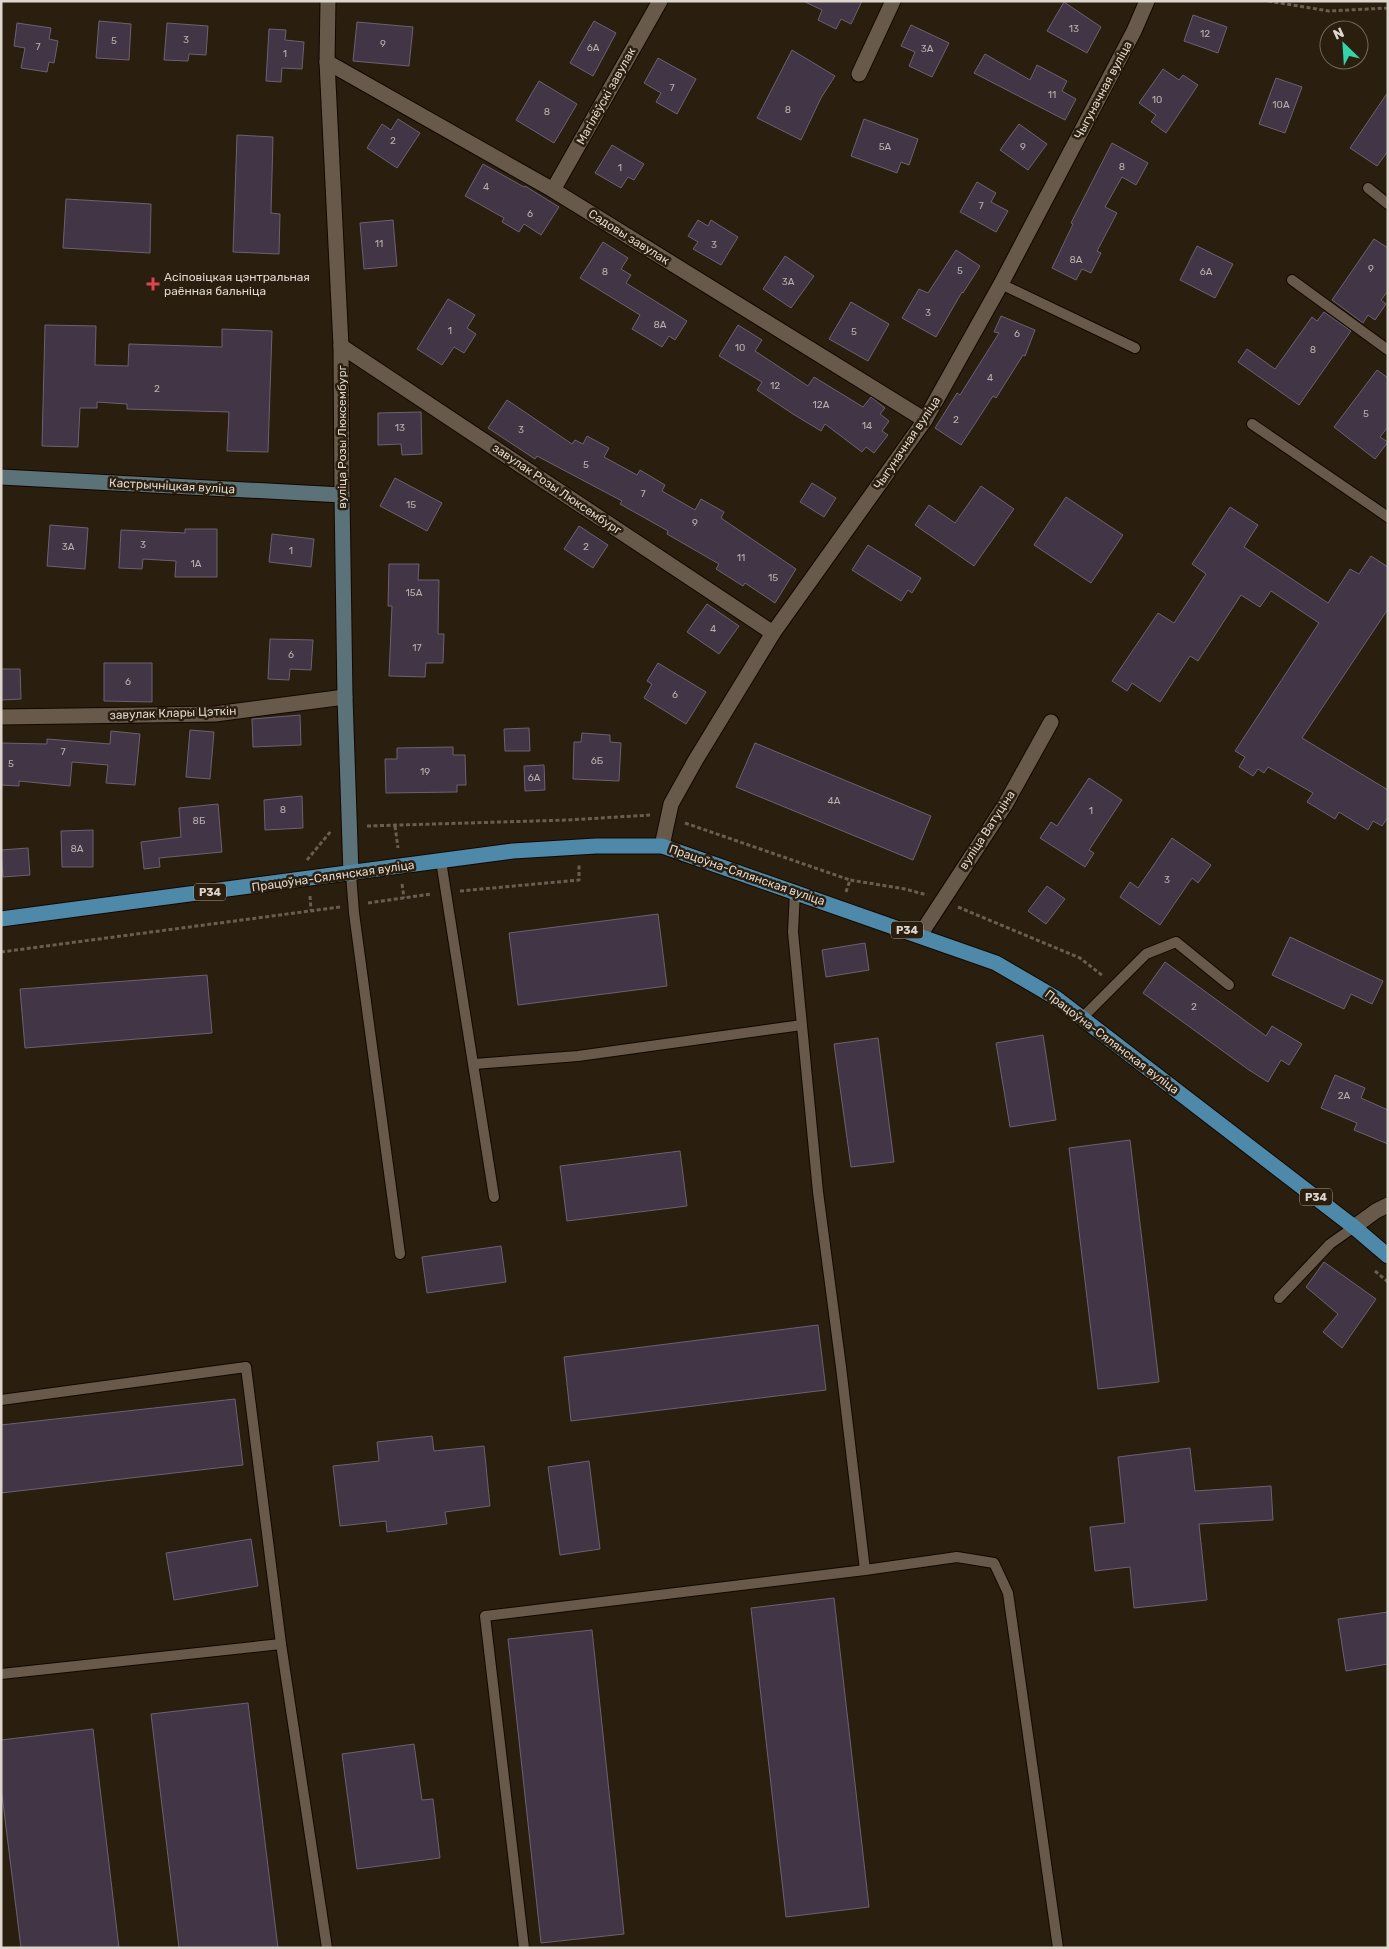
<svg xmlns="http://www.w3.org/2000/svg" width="1389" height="1949" font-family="Rubik,sans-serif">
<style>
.building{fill:#423646;stroke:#6d6071}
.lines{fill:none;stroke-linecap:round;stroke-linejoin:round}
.lane-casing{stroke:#120800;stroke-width:12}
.street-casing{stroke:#120800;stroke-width:17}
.secondary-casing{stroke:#120800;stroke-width:17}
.primary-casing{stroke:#120800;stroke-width:17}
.path{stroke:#695e51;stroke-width:3;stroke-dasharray:4 2.5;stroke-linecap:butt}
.lane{stroke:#685a4a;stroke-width:10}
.street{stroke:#685a4a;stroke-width:15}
.secondary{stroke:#5c7279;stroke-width:15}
.primary{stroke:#4f89a9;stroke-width:15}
.health-dot{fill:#e0444e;stroke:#2a1e0f;stroke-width:2}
.labels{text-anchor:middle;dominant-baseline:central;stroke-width:5;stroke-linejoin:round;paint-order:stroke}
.number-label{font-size:10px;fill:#b8afac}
.shield{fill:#2a1e0f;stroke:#a9a095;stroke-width:1}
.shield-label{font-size:11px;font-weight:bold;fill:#dfd7ce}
.street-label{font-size:12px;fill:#dfd7ce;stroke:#2a1e0f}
.poi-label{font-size:12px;fill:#dfd7ce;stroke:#2a1e0f;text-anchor:start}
</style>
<rect width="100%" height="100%" fill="#2a1e0f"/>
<g class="building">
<polygon points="803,1 862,1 851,24 841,19 836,29 818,20 822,10"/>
<polygon points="1064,2 1101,27 1087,53 1047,31"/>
<polygon points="1193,15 1227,27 1218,53 1184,41"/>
<polygon points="99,21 131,24 129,60 96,58"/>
<polygon points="594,21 616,33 593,76 570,63"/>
<polygon points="357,22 413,27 409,66 353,61"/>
<polygon points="17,23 51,28 49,39 58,41 54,63 49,62 47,72 21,68 25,48 14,46"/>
<polygon points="167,23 208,26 206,55 189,54 188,61 164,60"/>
<polygon points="911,25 949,43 932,77 909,66 915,52 901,46"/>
<polygon points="269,29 286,30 285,40 304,42 302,69 282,68 281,82 266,81"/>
<polygon points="792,50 835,76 821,98 801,140 757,118"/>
<polygon points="985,54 1030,80 1037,65 1067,81 1062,91 1076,99 1065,120 974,73"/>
<polygon points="658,58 696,79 677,114 656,102 661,93 644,83"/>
<polygon points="1163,69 1179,80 1183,75 1198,85 1166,133 1151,122 1156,115 1139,103"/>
<polygon points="1276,78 1302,87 1285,133 1259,124"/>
<polygon points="539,81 577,104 554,143 516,120"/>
<polygon points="1388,92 1388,151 1377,166 1350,148"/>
<polygon points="398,119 420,133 397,168 367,148 382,124 391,130"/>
<polygon points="864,119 918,139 909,165 901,162 897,173 851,156"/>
<polygon points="1019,124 1047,144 1028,170 1000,150"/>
<polygon points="237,135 273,137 271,213 280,214 279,254 233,252"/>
<polygon points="1112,143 1148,163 1136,185 1122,177 1105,207 1117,213 1097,251 1101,253 1091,273 1082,269 1076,280 1052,268 1073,224 1071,223"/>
<polygon points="612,145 644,164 634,180 628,177 621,188 595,173"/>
<polygon points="483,164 524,187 525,186 559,207 541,235 524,224 519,232 502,222 504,218 465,196"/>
<polygon points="977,182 996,193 991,202 1008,211 996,232 960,212"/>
<polygon points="66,199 151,204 150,253 63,248"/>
<polygon points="393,220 397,266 364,269 360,223"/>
<polygon points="698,220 708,226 711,220 738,237 721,265 693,249 698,242 688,236"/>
<polygon points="1374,239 1388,248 1388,291 1381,300 1386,304 1375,320 1368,315 1363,323 1332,300"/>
<polygon points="603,242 628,258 621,269 631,275 626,283 687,321 675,340 669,336 662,347 632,329 640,315 580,278"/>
<polygon points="1197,246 1233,264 1215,298 1180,280"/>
<polygon points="956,250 980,266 963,293 962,292 936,337 902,318 919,289 928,293"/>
<polygon points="785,256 814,276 791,308 763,289"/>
<polygon points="448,299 475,315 467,328 476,334 464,353 454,347 442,365 417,349"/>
<polygon points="851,302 889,324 868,361 829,339"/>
<polygon points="1324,312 1351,331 1299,405 1238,362 1247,349 1275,369 1312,317 1317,321"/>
<polygon points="1001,316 1035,330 1025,356 1023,355 996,398 993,396 961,445 935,428 957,393 960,395 999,333 994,332"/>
<polygon points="45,325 96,326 95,365 128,366 129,344 222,347 222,329 272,331 268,452 227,451 229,412 127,409 127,404 97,402 97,408 80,408 78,447 42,446"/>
<polygon points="738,325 762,340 755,351 808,386 814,377 863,407 871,397 885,408 880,414 889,421 882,431 888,435 874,453 866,447 862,452 825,424 821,431 793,414 757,390 762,382 719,356"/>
<polygon points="1377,370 1388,378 1388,427 1380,437 1388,442 1375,459 1334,427"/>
<polygon points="507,400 572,444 575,440 583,444 587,436 609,448 604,457 637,475 640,470 665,485 662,491 695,510 701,499 724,512 721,518 796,569 775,603 745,583 743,586 716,569 719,564 667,534 668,531 620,504 622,501 537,456 535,459 488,428"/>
<polygon points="421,412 422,454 402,455 401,444 378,445 378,413"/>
<polygon points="395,478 442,503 427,531 380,506"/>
<polygon points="812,483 836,498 824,517 800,502"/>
<polygon points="981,486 1014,509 974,566 915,525 929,505 955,523"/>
<polygon points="1066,497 1123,535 1091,583 1034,545"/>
<polygon points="1230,507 1258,525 1244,547 1328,603 1350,569 1359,574 1371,556 1388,567 1388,609 1302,738 1388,790 1388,817 1382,826 1373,821 1368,830 1339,812 1335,819 1307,802 1313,793 1268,767 1264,773 1258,769 1253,776 1239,767 1245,757 1235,751 1319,623 1271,591 1260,607 1241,595 1198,661 1190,656 1160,702 1132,683 1127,691 1112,681 1158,613 1174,623 1206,574 1192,564"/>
<polygon points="50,525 88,528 85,569 47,566"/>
<polygon points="579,526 608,545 593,568 564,549"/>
<polygon points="185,529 217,529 217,577 175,577 176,561 143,559 142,569 119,568 121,530 185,533"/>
<polygon points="272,534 314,539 311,567 269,562"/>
<polygon points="868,545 921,578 912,593 908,590 901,601 852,570"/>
<polygon points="389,564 419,564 418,580 439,580 438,634 444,634 443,663 426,663 425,677 389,676 392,606 388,606"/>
<polygon points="707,604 739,626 719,654 687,632"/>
<polygon points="270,639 313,640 311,670 290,669 289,680 268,679"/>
<polygon points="104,663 152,663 152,702 104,701"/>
<polygon points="658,663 706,692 686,724 644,698 652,684 647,681"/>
<polygon points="1,669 20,669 21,699 1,700"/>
<polygon points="300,715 301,745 253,747 252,719"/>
<polygon points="529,728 530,751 505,751 504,729"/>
<polygon points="190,730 214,732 210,779 186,777"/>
<polygon points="111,731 140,734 135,785 106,783 108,765 72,762 70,786 19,781 19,786 1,785 1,743 47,744 47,739 110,744"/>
<polygon points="582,733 610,735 610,742 621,743 619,781 573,779 574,742 581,742"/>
<polygon points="755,743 931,816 913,860 736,787"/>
<polygon points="453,747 453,755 465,755 466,785 457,785 457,792 386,793 385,759 397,759 397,748"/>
<polygon points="544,765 545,790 525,791 524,766"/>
<polygon points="1089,778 1122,800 1089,850 1094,853 1085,867 1040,838 1051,822 1057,826"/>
<polygon points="302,796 303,828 265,830 264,800"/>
<polygon points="218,804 222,852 159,858 160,867 144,869 141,842 181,837 179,808"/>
<polygon points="93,830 93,867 62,867 61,831"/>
<polygon points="1172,838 1211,865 1198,883 1192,878 1160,925 1120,897 1130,882 1138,888"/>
<polygon points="28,848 30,875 3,877 1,850"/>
<polygon points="1047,886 1065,899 1046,924 1028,911"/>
<polygon points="658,914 667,986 518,1005 509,933"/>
<polygon points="1290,937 1383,981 1372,1004 1351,994 1344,1009 1272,975"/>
<polygon points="865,943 869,970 826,977 822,950"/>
<polygon points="1165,962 1266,1036 1272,1026 1302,1044 1289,1065 1281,1060 1268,1082 1249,1070 1143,993"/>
<polygon points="207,975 212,1033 25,1048 20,989"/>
<polygon points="1043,1035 1056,1120 1010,1127 996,1043"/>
<polygon points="878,1038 894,1162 851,1167 834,1044"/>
<polygon points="1335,1075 1365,1088 1361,1098 1388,1110 1388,1144 1354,1130 1357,1123 1321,1108"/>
<polygon points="1130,1140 1159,1382 1098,1389 1069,1148"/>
<polygon points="680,1151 687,1206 567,1221 560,1166"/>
<polygon points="501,1246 506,1282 427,1293 422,1257"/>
<polygon points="1324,1262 1376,1299 1342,1348 1323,1332 1338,1314 1306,1287"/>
<polygon points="818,1325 826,1390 571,1421 564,1357"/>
<polygon points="235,1399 243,1465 1,1493 1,1425"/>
<polygon points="432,1436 434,1451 484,1446 490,1506 445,1512 447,1524 387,1532 386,1521 340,1526 333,1466 379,1461 377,1442"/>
<polygon points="1190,1448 1195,1491 1271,1486 1273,1520 1199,1524 1207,1600 1134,1608 1130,1567 1095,1571 1090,1527 1125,1523 1118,1457"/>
<polygon points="589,1461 600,1549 560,1555 548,1467"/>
<polygon points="251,1539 258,1586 174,1600 166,1553"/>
<polygon points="834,1598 869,1907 786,1917 751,1608"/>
<polygon points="1388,1612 1388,1664 1346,1671 1338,1619"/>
<polygon points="592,1630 624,1934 541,1943 508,1639"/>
<polygon points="248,1703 278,1948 179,1948 151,1714"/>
<polygon points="93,1729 119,1948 21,1948 1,1787 1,1740"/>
<polygon points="414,1744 422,1800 433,1799 440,1858 357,1869 342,1754"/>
</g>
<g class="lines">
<g class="lane-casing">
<g id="lane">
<polyline points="1368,188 1388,204"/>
<polyline points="1292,280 1388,350"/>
<polyline points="1001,284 1135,348"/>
<polyline points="1252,424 1388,517"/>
<polyline points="441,861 494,1197"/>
<polyline points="351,874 354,913 400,1254"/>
<polyline points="795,891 793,932 818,1192 841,1367 865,1570"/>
<polyline points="1082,1018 1146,954 1176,942 1229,985"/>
<polyline points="474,1064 578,1056 802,1025"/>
<polyline points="1279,1298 1330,1244 1354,1227"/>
<polyline points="1,1400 246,1367 281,1644 327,1948"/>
<polyline points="1,1674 281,1644"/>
<polyline points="524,1948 485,1616 865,1570 957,1557 994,1563 1008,1593 1058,1948"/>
</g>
</g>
<g class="street-casing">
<g id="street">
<polyline points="328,1 327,62 341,346 342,495"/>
<polyline points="327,62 553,190 925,420"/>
<polyline points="859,74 893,1"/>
<polyline points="553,190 660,1"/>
<polyline points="341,346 773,633"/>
<polyline points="1,717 215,714 345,697"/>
<polyline points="662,846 671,804 695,761 773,633 925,420 1001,284 1134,31 1147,1"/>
<polyline points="920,935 1005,805 1051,722"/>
<polyline points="1354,1227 1376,1211 1388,1205"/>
</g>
</g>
<g class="secondary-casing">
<polyline id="secondary" points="1,477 342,495 345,697 351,874"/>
</g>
<g class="primary-casing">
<polyline id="primary" points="1,919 513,851 596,846 662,846 996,963 1056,998 1354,1227 1388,1256"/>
</g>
<g class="path">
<polyline points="1268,1 1329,11 1388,8"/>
<polyline points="685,823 850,880"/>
<polyline points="367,826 568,820 650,815"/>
<polyline points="395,826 398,848"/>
<polyline points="307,860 331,831"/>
<polyline points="402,884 404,898"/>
<polyline points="460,891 579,880 579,864"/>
<polyline points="846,892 850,880 905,889 927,895"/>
<polyline points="310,896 311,910"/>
<polyline points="368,903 431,894"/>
<polyline points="958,907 1080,958 1103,976"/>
<polyline points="1,952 340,907"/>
<polyline points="1375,1271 1388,1282"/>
</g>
<use href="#lane" class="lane"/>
<use href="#street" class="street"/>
<use href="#secondary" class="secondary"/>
<use href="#primary" class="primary"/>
</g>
<path class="health-dot" d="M150.5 276.5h5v5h5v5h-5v5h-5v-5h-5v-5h5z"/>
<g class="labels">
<g class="number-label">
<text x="1074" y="29">13</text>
<text x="1205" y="34">12</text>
<text x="186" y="40">3</text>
<text x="114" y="41">5</text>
<text x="383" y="44">9</text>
<text x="38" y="47">7</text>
<text x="593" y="48">6А</text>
<text x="927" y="49">3А</text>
<text x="285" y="54">1</text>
<text x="672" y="88">7</text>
<text x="1052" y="95">11</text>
<text x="1157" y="100">10</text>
<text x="1281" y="105">10А</text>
<text x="788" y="110">8</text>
<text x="547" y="112">8</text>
<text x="393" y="141">2</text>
<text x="885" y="147">5А</text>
<text x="1023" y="147">9</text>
<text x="1122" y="167">8</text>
<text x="620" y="168">1</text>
<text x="486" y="187">4</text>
<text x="981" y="206">7</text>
<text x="530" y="214">6</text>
<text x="379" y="244">11</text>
<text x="714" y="245">3</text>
<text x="1076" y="260">8А</text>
<text x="1371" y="269">9</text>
<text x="960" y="271">5</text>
<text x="605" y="272">8</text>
<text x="1206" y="272">6А</text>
<text x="788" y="282">3А</text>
<text x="928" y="313">3</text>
<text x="660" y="325">8А</text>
<text x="450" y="331">1</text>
<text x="854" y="332">5</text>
<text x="1017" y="334">6</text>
<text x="740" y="348">10</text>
<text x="1313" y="350">8</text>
<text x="990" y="378">4</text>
<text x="775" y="386">12</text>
<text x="157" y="389">2</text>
<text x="821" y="405">12А</text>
<text x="1366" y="414">5</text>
<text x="956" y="420">2</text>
<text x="867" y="426">14</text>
<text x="400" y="428">13</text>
<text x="521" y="430">3</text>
<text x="586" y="465">5</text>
<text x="643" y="494">7</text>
<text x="411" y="505">15</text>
<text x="695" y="523">9</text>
<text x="143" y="545">3</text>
<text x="68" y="547">3А</text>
<text x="586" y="547">2</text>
<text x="291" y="551">1</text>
<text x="741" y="558">11</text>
<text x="196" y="564">1А</text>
<text x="773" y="578">15</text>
<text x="414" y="593">15А</text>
<text x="713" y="629">4</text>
<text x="417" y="648">17</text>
<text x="291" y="655">6</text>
<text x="128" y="682">6</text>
<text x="675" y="695">6</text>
<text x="63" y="752">7</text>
<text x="597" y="761">6Б</text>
<text x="11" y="764">5</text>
<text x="425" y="772">19</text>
<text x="534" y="778">6А</text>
<text x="834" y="801">4А</text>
<text x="283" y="810">8</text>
<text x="1091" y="811">1</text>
<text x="199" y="821">8Б</text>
<text x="77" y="849">8А</text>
<text x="1167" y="880">3</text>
<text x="1194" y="1007">2</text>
<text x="1344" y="1096">2А</text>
</g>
<g class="shield">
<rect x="194" y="883.5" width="32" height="17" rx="4"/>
<rect x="891" y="921.5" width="32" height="17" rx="4"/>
<rect x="1300" y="1188.5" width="32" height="17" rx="4"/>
</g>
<g class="shield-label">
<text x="210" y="892">Р34</text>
<text x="907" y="930">Р34</text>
<text x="1316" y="1197">Р34</text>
</g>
<g class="street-label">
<text transform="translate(1103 90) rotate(-62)">Чыгуначная вуліца</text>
<text transform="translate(606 96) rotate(-61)">Магілёўскі завулак</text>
<text transform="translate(629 237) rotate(32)">Садовы завулак</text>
<text transform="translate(342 437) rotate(-90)">вуліца Розы Люксембург</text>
<text transform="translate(907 443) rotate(-56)">Чыгуначная вуліца</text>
<text transform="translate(172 486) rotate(3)">Кастрычніцкая вуліца</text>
<text transform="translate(557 489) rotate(34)">завулак Розы Люксембург</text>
<text transform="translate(173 713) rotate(-2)">завулак Клары Цэткін</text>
<text transform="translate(987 830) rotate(-57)">вуліца Ватуціна</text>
<text transform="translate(747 875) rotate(19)">Працоўна-Сялянская вуліца</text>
<text transform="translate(333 876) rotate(-8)">Працоўна-Сялянская вуліца</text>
<text transform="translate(1112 1042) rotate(37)">Працоўна-Сялянская вуліца</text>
</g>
<g class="poi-label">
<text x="164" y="277">Асіповіцкая цэнтральная<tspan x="164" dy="14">раённая бальніца</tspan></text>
</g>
</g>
<rect width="1389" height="1949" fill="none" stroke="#dfd7ce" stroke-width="5"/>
<g transform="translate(1344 45) rotate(335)"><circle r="24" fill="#2a1e0f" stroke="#72685b"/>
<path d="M0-4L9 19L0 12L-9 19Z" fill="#34d4a8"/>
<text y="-8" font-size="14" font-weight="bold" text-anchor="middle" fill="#dfd7ce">N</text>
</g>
</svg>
